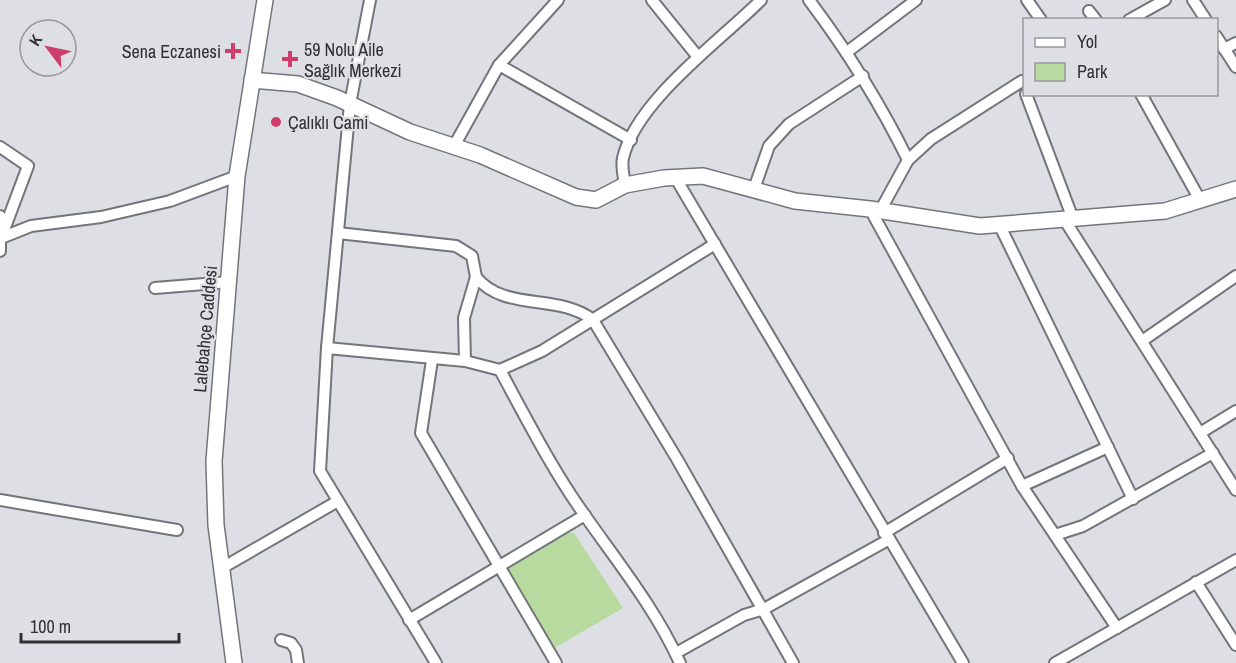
<svg xmlns="http://www.w3.org/2000/svg" width="1236" height="663" font-family="'Archivo Narrow',sans-serif">
<style>
.green{fill:#b7da9e}
.lines{fill:none;stroke-linecap:round;stroke-linejoin:round}
.street-casing{stroke:#74757b;stroke-width:14}
.secondary-casing{stroke:#74757b;stroke-width:18}
.street{stroke:#fff;stroke-width:10}
.secondary{stroke:#fff;stroke-width:15}
.poi-dot{fill:#cd3f6a;stroke:#dedfe5;stroke-width:2}
.labels{text-anchor:middle;dominant-baseline:central;stroke-width:4.5;stroke-linejoin:round;paint-order:stroke}
.poi-label{font-size:18px;fill:#303033;stroke:#dedfe5;text-anchor:start}
.street-label{font-size:18px;fill:#303033;stroke:#dedfe5}
</style>
<rect width="100%" height="100%" fill="#dedfe5"/>
<polygon class="green" points="565,533 574,533 623,608 551,650 505,576 507,568"/>
<g class="lines">
<g class="street-casing">
<g id="street">
<polyline points="370,0 350,104 327,348 320,471 436,663"/>
<polyline points="652,0 698,57"/>
<path d="M809 0C848 52 879 101 908 160L880 211"/>
<polyline points="1027,0 1041,20"/>
<polyline points="1193,0 1206,20"/>
<polyline points="1089,11 1096,20"/>
<polyline points="1129,20 1165,0"/>
<polyline points="1216,36 1236,67"/>
<polyline points="1224,49 1236,43"/>
<polyline points="847,52 916,0"/>
<polyline points="499,65 631,140"/>
<polyline points="1026,94 1073,219"/>
<polyline points="1141,94 1200,200"/>
<polyline points="454,146 499,65 558,0"/>
<polyline points="0,147 28,166 1,238"/>
<polyline points="908,160 931,139 1022,81"/>
<polyline points="675,177 963,663"/>
<path d="M625 185C624 177 621 166 623 158 636 101 720 41 761 0"/>
<polyline points="754,189 769,146 789,124 863,76"/>
<polyline points="870,209 1022,486 1108,447"/>
<polyline points="0,216 0,251"/>
<polyline points="1064,219 1236,490"/>
<polyline points="999,224 1133,499"/>
<polyline points="338,233 456,246 472,256 476,277 464,318 465,361"/>
<polyline points="1,238 31,226 101,217 170,201 237,176"/>
<path d="M476 277C504 312 559 293 593 320L677 459 793 663"/>
<polyline points="155,288 229,282"/>
<polyline points="1142,341 1236,276"/>
<polyline points="327,348 465,361 500,370 542,351 715,244"/>
<polyline points="432,360 421,433 556,663"/>
<path d="M500 370C527 420 553 471 586 517 619 564 656 610 680 663"/>
<polyline points="1200,433 1236,411"/>
<polyline points="1022,486 1117,628"/>
<polyline points="0,500 177,530"/>
<polyline points="884,533 1008,458"/>
<polyline points="1055,535 1083,526 1213,453"/>
<polyline points="222,568 338,501"/>
<polyline points="1196,582 1236,645"/>
<polyline points="409,620 585,515"/>
<polyline points="281,640 291,643 296,650 298,663"/>
<polyline points="676,653 744,615 764,609 888,540"/>
<polyline points="1055,663 1236,560"/>
</g>
</g>
<g class="secondary-casing">
<g id="secondary">
<polyline points="252,80 298,84 337,98 410,132 480,155 576,197 596,200 625,185 664,178 703,176 795,201 870,209 980,226 1165,211 1236,189"/>
<polyline points="234,663 216,525 214,461 237,176 265,0"/>
</g>
</g>
<use href="#street" class="street"/>
<use href="#secondary" class="secondary"/>
</g>
<g class="poi-dot">
<path d="M230 42h6v6h6v6h-6v6h-6v-6h-6v-6h6z"/>
<path d="M287 50h6v6h6v6h-6v6h-6v-6h-6v-6h6z"/>
<circle cx="276" cy="122" r="6"/>
</g>
<g class="labels">
<g class="poi-label">
<text x="304" y="49">59 Nolu Aile<tspan x="304" dy="21">Sağlık Merkezi</tspan></text>
<text x="221" y="51" text-anchor="end">Sena Eczanesi</text>
<text x="288" y="122">Çalıklı Cami</text>
</g>
<g class="street-label">
<text transform="translate(205 329) rotate(-85)">Lalebahçe Caddesi</text>
</g>
</g>
<rect x="1023" y="18" width="195" height="78" fill="#dedfe5" stroke="#98999e" stroke-width="1.5"/>
<rect x="1035" y="38" width="30" height="9" fill="#ffffff" stroke="#98999e" stroke-width="1.5"/>
<text x="1077" y="48" font-size="18" fill="#303033">Yol</text>
<rect x="1035" y="63" width="30" height="18" fill="#b7da9e" stroke="#98999e" stroke-width="1.5"/>
<text x="1077" y="78" font-size="18" fill="#303033">Park</text>
<g transform="translate(48 48) rotate(302)"><circle r="28" fill="#dedfe5" stroke="#98999e" stroke-width="1.5"/>
<path d="M0-4.5L10 22L0 15L-10 22Z" fill="#cd3f6a"/>
<text y="-9" font-size="16" font-weight="bold" text-anchor="middle" fill="#303033">K</text>
</g>
<path d="M21 633v9h158v-9" fill="none" stroke="#303033" stroke-width="3"/>
<text x="30" y="633" font-size="18" fill="#303033" stroke="#dedfe5" stroke-width="4.5" paint-order="stroke">100 m</text>
</svg>
